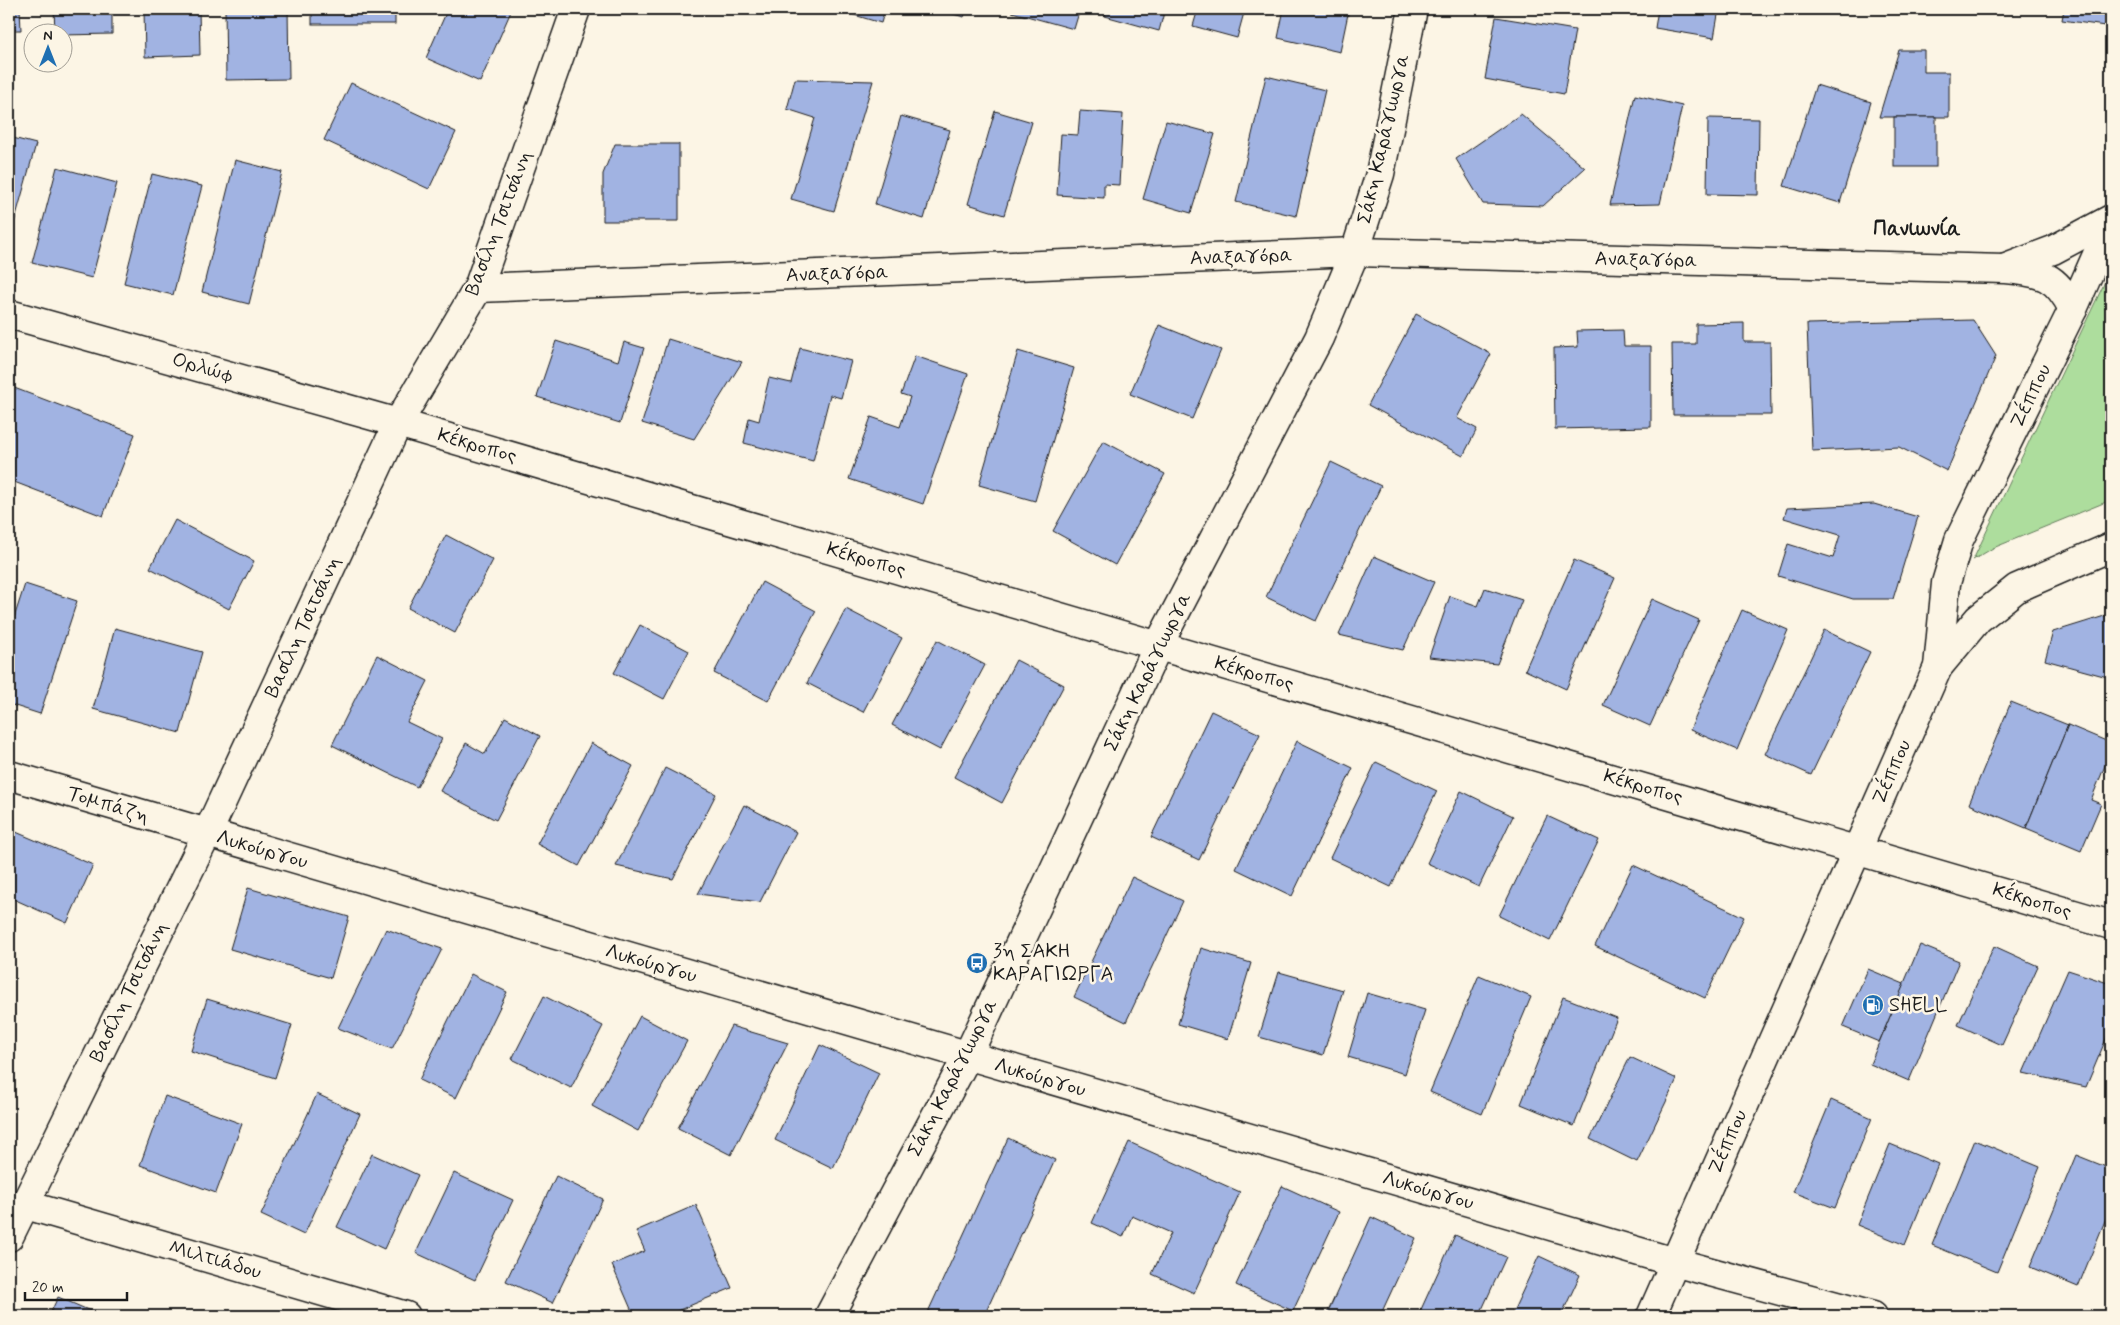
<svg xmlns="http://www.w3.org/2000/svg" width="2120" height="1325" font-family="Mynerve,sans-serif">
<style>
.green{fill:#addd9d;stroke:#647c5c}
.building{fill:#a1b3e2;stroke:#1c1c1c}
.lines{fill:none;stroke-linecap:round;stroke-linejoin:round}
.street-casing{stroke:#1c1c1c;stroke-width:31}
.secondary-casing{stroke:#1c1c1c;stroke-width:31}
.street{stroke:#fcf5e5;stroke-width:28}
.secondary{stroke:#fcf5e5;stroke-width:28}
.labels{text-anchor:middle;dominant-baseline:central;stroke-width:5;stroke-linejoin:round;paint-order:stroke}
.street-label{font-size:20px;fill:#1c1c1c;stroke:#fcf5e5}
.poi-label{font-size:20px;fill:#1c1c1c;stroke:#fcf5e5;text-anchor:start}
.neighbourhood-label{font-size:21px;font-weight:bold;fill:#1c1c1c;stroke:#fcf5e5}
</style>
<rect width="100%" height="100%" fill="#fcf5e5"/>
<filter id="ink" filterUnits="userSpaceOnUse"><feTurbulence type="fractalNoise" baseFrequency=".02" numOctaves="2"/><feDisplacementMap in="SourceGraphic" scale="10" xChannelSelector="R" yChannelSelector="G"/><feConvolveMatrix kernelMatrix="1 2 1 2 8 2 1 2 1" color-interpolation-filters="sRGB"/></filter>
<g filter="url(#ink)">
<polygon class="green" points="2111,269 2111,500 1993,548 1973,560"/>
<g class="building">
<polygon points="9,9 20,9 21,30 9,30"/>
<polygon points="54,9 112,9 112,34 62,35 62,32 55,32"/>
<polygon points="144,9 199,9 200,55 145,57"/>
<polygon points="225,9 288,9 289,79 226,80"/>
<rect x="312" y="9" width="83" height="15"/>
<polygon points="431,9 512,9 480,82 426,58 446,13 431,13"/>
<polygon points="834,9 885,9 881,23"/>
<polygon points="935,9 967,9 964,17"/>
<polygon points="1013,9 1080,9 1074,29 1012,12"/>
<polygon points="1107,9 1165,9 1159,31 1105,16"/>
<polygon points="1198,9 1245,9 1237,38 1193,26"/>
<polygon points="1284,9 1349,9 1340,52 1278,38"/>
<polygon points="1658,9 1719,9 1714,38 1655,28"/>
<polygon points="2064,9 2108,9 2105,26 2062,20"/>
<polygon points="1496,17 1575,30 1564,94 1485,79"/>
<polygon points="1899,50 1924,50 1924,72 1949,72 1949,117 1879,117"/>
<polygon points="1266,76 1325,90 1296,216 1236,202"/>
<polygon points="795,79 873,81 834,211 791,199 815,118 787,109"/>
<polygon points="351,83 456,132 429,189 324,140"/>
<polygon points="1816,85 1871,102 1840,203 1784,186"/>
<polygon points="1635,95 1682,106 1660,204 1610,205"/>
<polygon points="995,111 1032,122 1004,215 968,204"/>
<polygon points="1080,111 1123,114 1119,185 1104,184 1104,198 1057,195 1061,134 1078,135"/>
<polygon points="1521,114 1585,168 1543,206 1483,204 1456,159"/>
<polygon points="901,116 950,130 924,219 875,204"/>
<rect x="1894" y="117" width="42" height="50"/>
<polygon points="1708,118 1759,119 1758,195 1707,194"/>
<polygon points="1166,121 1215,134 1191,213 1143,199"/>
<polygon points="9,137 36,144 9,241"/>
<polygon points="615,144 679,144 679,221 603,221 603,174"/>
<polygon points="235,160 282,172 249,304 202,292"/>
<polygon points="57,167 117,183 92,278 32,263"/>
<polygon points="152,174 202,186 173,295 124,283"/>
<polygon points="1416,314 1491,354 1457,418 1477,429 1463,456 1368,405"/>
<polygon points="1973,320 1996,356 1947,471 1899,447 1812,451 1807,324"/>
<polygon points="1744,323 1744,342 1770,342 1771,415 1673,415 1672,344 1696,344 1696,324"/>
<polygon points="1159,325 1221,350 1192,419 1130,394"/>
<polygon points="1623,330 1624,346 1651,346 1651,427 1555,429 1554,348 1578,347 1577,331"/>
<polygon points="668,339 742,362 694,439 642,423"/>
<polygon points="556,341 618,361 624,342 644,348 620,423 537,397"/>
<polygon points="800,348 851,361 841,398 830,395 813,461 744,443 749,418 759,421 769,378 791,383"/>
<polygon points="1018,351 1074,368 1035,501 979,485"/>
<polygon points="915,356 968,374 923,504 849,479 871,417 900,427 910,397 901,394"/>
<polygon points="9,386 135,434 103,516 9,480"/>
<polygon points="1103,441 1165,474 1115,565 1053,531"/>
<polygon points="1331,462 1381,486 1316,621 1266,597"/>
<polygon points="1874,504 1918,517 1893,599 1853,599 1778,576 1788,544 1833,558 1840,535 1784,518 1787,508"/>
<polygon points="175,520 254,561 229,609 150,568"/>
<polygon points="446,535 493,560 455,633 408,608"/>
<polygon points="1374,556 1434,582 1403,650 1339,635"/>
<polygon points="1574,560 1615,578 1566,689 1525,670"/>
<polygon points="762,582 816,611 768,701 714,673"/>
<polygon points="25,584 77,601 40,714 9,704 9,633"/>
<polygon points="1485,588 1522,600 1497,664 1429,657 1450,596 1478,606"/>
<polygon points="1652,599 1699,620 1650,726 1603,705"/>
<polygon points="846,609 902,638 863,712 807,683"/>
<polygon points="1742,610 1788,630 1737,750 1690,730"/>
<polygon points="2111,614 2111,678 2045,660 2053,632"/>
<polygon points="640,625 689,651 664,699 614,673"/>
<polygon points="115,628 202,652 180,733 93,709"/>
<polygon points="1824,630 1870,652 1811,775 1765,754"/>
<polygon points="937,640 985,665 940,750 892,725"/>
<polygon points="377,655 428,681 407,722 442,739 417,787 332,745"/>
<polygon points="1016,660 1064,685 1002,803 954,777"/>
<polygon points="2011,702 2068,725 2026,828 1969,804"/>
<polygon points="1211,711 1260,734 1199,860 1151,837"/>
<polygon points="505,717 540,736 496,820 440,791 466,743 485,754"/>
<polygon points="2068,725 2111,743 2111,751 2091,800 2101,804 2081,851 2026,828"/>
<polygon points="1297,741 1353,768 1292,896 1236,869"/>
<polygon points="591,743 633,766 579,866 537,844"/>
<polygon points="1376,762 1437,791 1391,887 1330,858"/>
<polygon points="665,768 716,794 673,879 616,866"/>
<polygon points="1461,791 1513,816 1479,887 1427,863"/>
<polygon points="744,805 796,832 760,902 698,894"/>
<polygon points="1547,816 1599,840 1550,941 1499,916"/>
<polygon points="9,829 93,865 67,923 9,897"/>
<polygon points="1633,865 1744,917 1705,998 1595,946"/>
<polygon points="1132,877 1183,901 1126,1022 1074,997"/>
<polygon points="248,888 349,917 331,978 230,949"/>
<polygon points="386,929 442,949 392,1049 338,1028"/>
<polygon points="1920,945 1959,961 1909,1081 1870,1064"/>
<polygon points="1994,946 2038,966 2002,1045 1958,1025"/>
<polygon points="1201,948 1251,963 1228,1039 1178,1024"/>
<polygon points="1868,969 1904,984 1879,1042 1843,1027"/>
<polygon points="2068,970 2111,984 2111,1027 2086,1087 2023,1073"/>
<polygon points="1279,972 1343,990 1323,1055 1259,1037"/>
<polygon points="471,974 507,992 456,1098 419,1080"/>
<polygon points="1479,975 1531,997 1482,1114 1430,1092"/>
<polygon points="1367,993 1425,1010 1405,1074 1348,1057"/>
<polygon points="544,996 603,1026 571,1088 512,1059"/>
<polygon points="1563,997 1617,1018 1574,1126 1521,1104"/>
<polygon points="207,999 292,1025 275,1078 191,1051"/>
<polygon points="640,1016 687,1041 638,1131 592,1106"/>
<polygon points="731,1026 788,1043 731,1155 678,1128"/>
<polygon points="820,1045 879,1073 833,1168 775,1140"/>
<polygon points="1630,1057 1677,1079 1637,1162 1590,1139"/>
<polygon points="317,1094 360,1114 304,1235 261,1215"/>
<polygon points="165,1096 242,1124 216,1193 140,1165"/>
<polygon points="1831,1100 1872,1118 1835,1208 1793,1192"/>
<polygon points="1008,1138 1055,1160 984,1316 937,1316 928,1312"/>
<polygon points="1975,1140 2040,1167 1997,1272 1932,1245"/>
<polygon points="1129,1142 1240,1192 1194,1293 1152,1274 1171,1233 1132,1216 1123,1237 1092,1223"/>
<polygon points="1890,1144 1938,1164 1905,1245 1857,1225"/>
<polygon points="372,1154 418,1175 384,1249 337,1227"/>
<polygon points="2076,1155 2111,1169 2111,1206 2078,1287 2030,1267"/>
<polygon points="454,1173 513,1200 475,1280 416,1253"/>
<polygon points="556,1176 603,1199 553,1303 506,1281"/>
<polygon points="1282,1186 1339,1212 1293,1311 1236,1285"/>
<polygon points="696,1205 732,1288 665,1316 634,1316 612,1265 645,1251 636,1231"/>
<polygon points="1371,1217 1416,1238 1380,1316 1326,1316"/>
<polygon points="1455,1235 1506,1257 1479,1316 1418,1316"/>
<polygon points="1539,1256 1580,1275 1561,1316 1511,1316"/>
<polygon points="58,1297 102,1316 49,1316"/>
</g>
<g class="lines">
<g class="street-casing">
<g id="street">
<polyline points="2006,268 2053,250 2111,219"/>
<path d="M478 288 1355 252 2005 269C2042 273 2055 274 2073 309"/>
<polyline points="9,314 398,423 2111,925"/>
<polyline points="9,775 1674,1262 1873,1316"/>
<polyline points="23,1204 406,1316"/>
</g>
</g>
<g class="secondary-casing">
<g id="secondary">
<polyline points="1938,667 1978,619 2017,588 2111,547"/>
<polyline points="9,1237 207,834 398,423 478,288 576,9"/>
<polyline points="829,1316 967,1057 1158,646 1319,338 1355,252 1380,174 1413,9"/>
<polyline points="1651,1316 1938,667 1946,583 1959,540 2073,309 2111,223"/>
</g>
</g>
<use href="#street" class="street"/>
<use href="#secondary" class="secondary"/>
</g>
</g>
<defs>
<g id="bus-disc" transform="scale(1.125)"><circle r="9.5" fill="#1f6fb2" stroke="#fcf5e5"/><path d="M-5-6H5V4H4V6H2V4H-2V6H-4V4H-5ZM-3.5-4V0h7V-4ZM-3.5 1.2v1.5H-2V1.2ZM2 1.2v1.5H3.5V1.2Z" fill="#fff"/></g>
<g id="fuel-disc" transform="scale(1.125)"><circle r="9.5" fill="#1f6fb2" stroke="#fcf5e5"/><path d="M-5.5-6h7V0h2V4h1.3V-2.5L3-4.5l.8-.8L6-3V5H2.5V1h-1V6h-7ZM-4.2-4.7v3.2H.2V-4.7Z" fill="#fff"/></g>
</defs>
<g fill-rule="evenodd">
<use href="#bus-disc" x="977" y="963"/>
<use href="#fuel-disc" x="1873" y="1005"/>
</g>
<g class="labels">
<g class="street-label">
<text transform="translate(1384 139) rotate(-77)">Σάκη Καράγιωργα</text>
<text transform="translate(499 223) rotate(-69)">Βασίλη Τσιτσάνη</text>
<text transform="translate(1241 257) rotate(-2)">Αναξαγόρα</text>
<text transform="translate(1646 260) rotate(1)">Αναξαγόρα</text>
<text transform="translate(837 274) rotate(-2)">Αναξαγόρα</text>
<text transform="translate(203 368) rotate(16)">Ορλώφ</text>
<text transform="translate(2031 396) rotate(-64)">Ζέππου</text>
<text transform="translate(477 446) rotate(16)">Κέκροπος</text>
<text transform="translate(866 560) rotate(16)">Κέκροπος</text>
<text transform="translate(303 627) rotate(-65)">Βασίλη Τσιτσάνη</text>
<text transform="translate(1148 672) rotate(-64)">Σάκη Καράγιωργα</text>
<text transform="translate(1254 674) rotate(16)">Κέκροπος</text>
<text transform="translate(1892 772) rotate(-66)">Ζέππου</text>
<text transform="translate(1643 787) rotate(16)">Κέκροπος</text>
<text transform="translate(108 805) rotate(17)">Τομπάζη</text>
<text transform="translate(262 850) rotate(16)">Λυκούργου</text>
<text transform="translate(2032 901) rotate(17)">Κέκροπος</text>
<text transform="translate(651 964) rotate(16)">Λυκούργου</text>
<text transform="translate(129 992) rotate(-64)">Βασίλη Τσιτσάνη</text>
<text transform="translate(953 1078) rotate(-63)">Σάκη Καράγιωργα</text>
<text transform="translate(1040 1078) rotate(16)">Λυκούργου</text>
<text transform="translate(1728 1142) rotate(-66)">Ζέππου</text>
<text transform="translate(1428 1191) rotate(16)">Λυκούργου</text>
<text transform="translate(215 1260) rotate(16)">Μιλτιάδου</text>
</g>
<g class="poi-label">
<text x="993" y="951">3η ΣΑΚΗ<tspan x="993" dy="23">ΚΑΡΑΓΙΩΡΓΑ</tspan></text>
<text x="1889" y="1005">SHELL</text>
</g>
<g class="neighbourhood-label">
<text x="1917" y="229">Πανιωνία</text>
</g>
</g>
<rect width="2120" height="1325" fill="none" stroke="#fcf5e5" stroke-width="30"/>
<rect x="15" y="15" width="2090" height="1295" fill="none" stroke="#1c1c1c" stroke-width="2" filter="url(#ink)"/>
<g transform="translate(48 48)"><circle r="24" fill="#fcf5e5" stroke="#a29e95"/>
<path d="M0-4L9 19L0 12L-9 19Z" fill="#1f6fb2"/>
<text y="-8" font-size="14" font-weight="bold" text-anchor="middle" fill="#1c1c1c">N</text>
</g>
<path d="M25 1292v8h102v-8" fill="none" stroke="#1c1c1c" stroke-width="2.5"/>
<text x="32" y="1292" font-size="15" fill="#1c1c1c" stroke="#fcf5e5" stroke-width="4" paint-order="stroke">20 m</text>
</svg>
